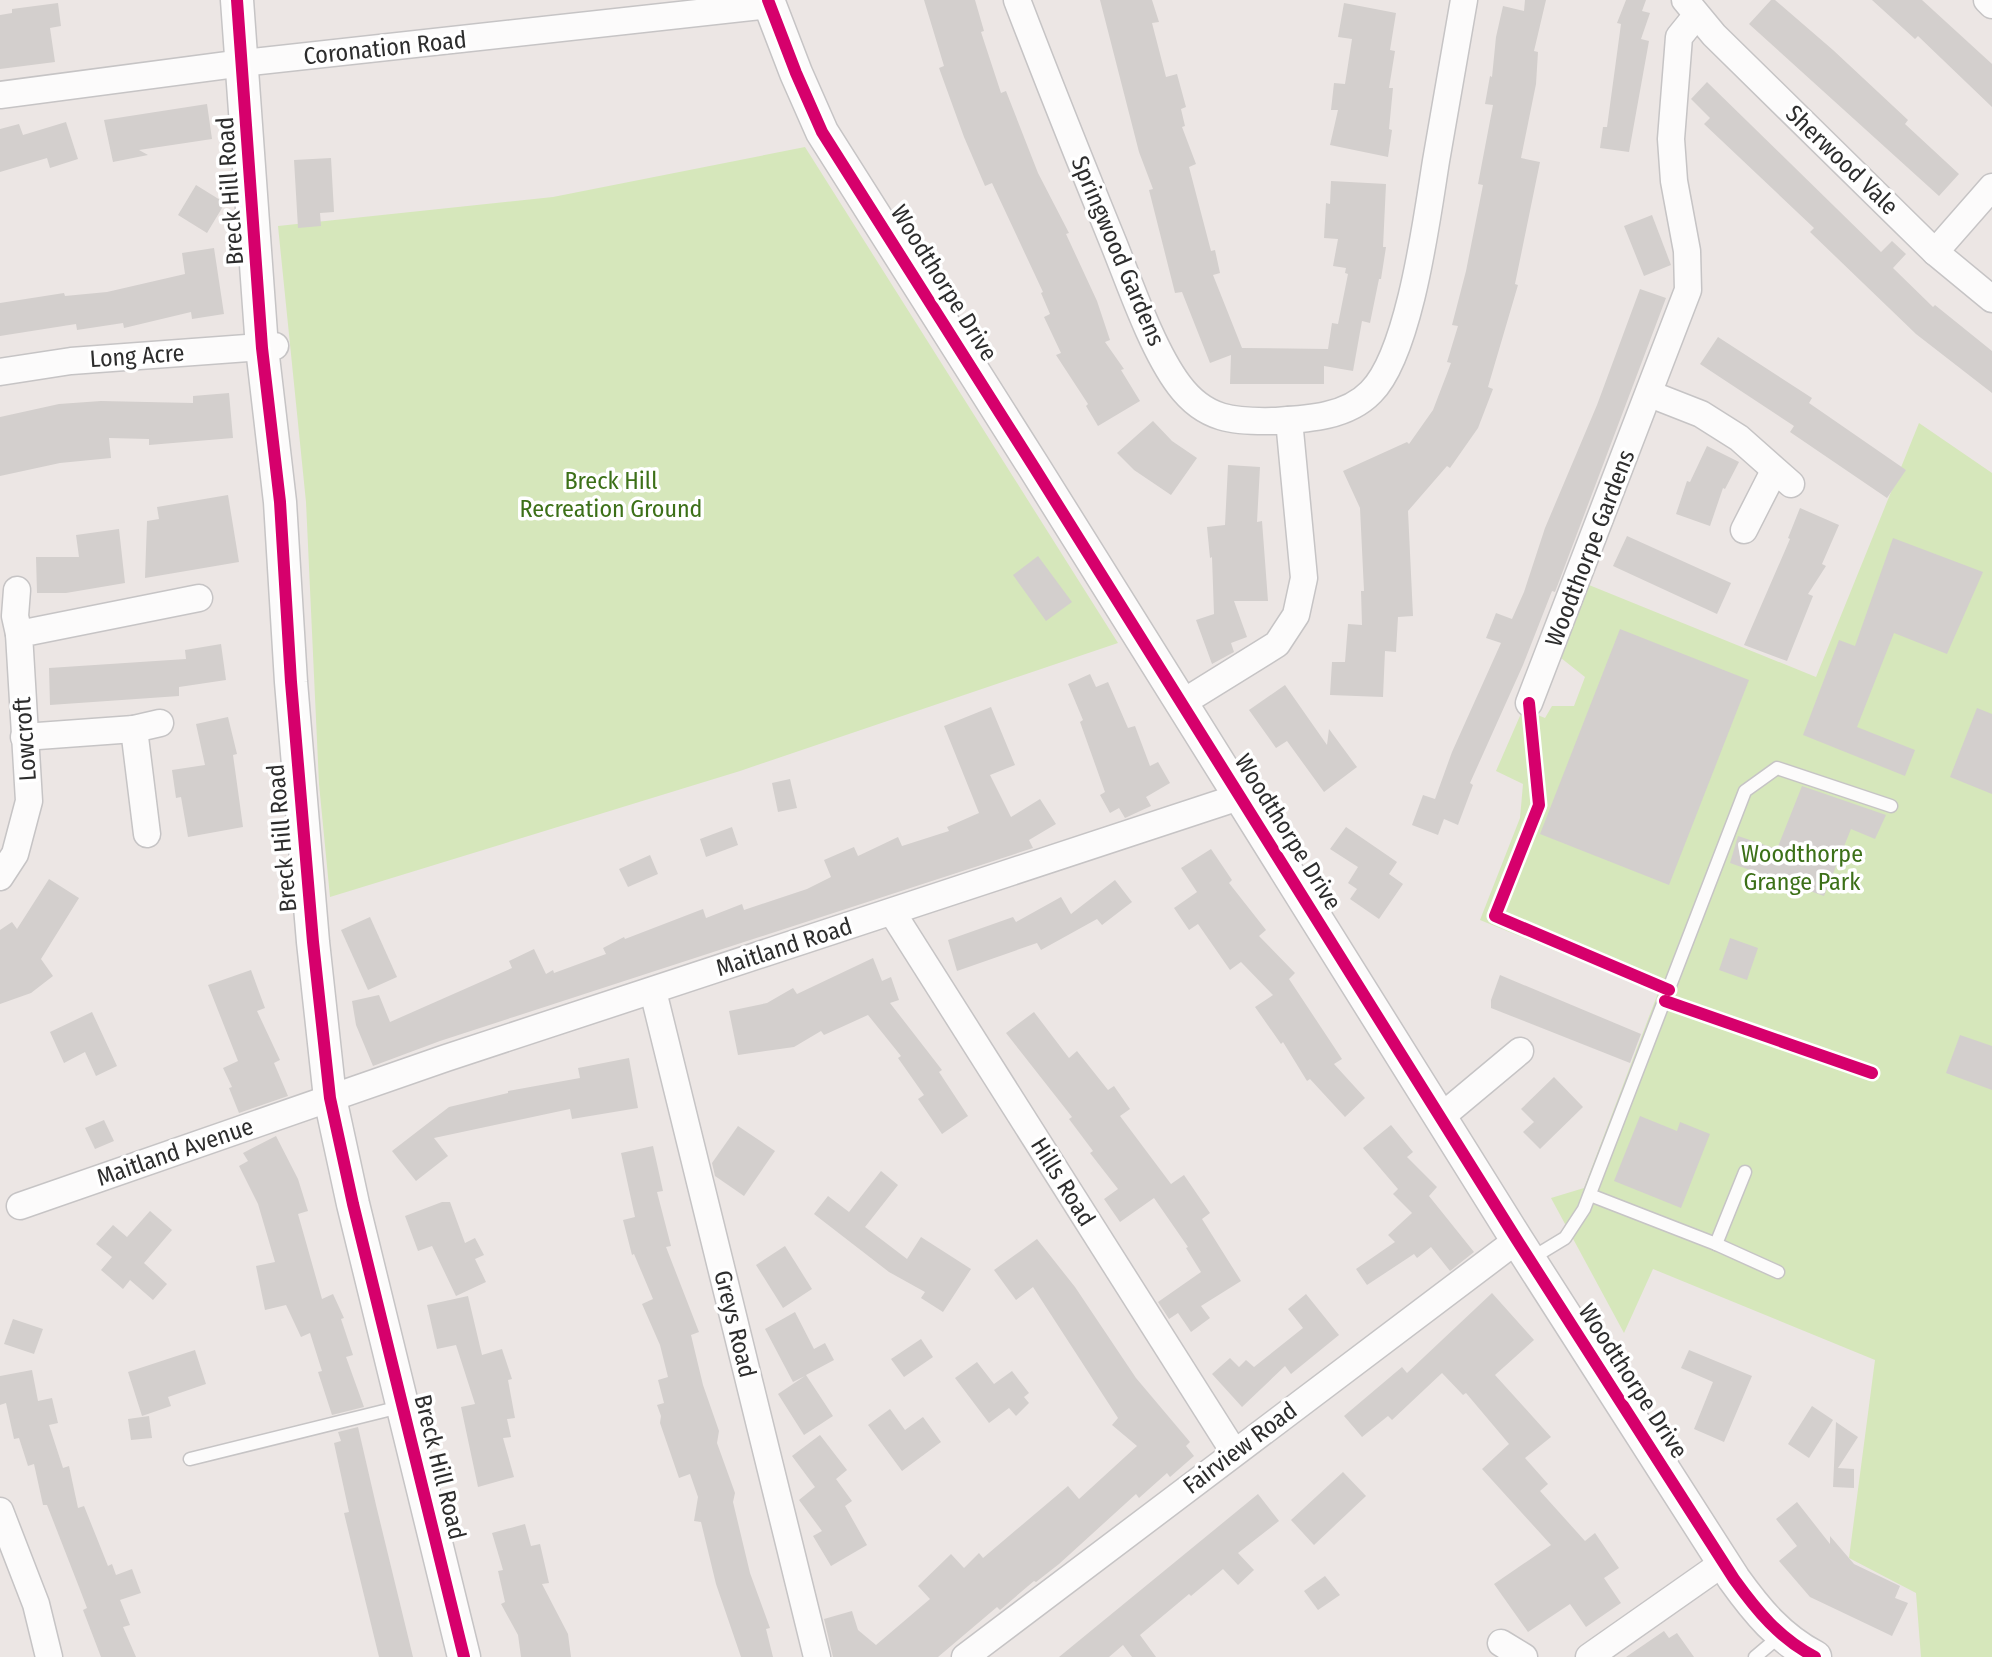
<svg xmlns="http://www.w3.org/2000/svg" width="1992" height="1657" font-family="'Fira Sans Condensed',sans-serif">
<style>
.green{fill:#d6e7bb}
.building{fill:#d3cfcd}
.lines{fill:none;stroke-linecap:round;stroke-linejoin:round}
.service-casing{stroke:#c6c4c5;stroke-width:15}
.minor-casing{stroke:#c6c4c5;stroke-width:29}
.tertiary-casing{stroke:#c6c4c5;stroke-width:35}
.service{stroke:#fcfbfb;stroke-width:12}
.minor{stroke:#fcfbfb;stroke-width:26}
.tertiary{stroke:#fcfbfb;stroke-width:32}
.cycleway-casing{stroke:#fff;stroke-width:17}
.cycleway{stroke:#d6006c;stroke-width:12}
.labels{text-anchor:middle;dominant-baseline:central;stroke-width:7;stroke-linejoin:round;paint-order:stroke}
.street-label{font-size:24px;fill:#2d2d2d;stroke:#fff}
.park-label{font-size:24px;fill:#3c7018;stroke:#fff}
</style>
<rect width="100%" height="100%" fill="#ece6e4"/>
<g class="green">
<polygon points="805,147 1118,643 740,771 330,897 319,784 306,502 278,226 553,197"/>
<polygon points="1919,423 1992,473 1992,1657 1921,1657 1916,1593 1849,1558 1875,1360 1653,1269 1624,1333 1551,1198 1584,1188 1658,993 1480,920 1520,818 1523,784 1496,771 1523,709 1545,718 1552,706 1574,706 1585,677 1561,658 1589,585 1816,677"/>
</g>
<g class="building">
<polygon points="924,0 975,0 984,31 981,32 1001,93 1006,91 1038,173 1069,233 1066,234 1097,301 1110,340 1105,342 1124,369 1121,370 1140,401 1098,426 1086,406 1088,404 1056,355 1061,353 1044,317 1050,314 1041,293 1043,292 992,183 985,186 964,137 939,68 944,66"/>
<polygon points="1100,0 1152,0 1159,22 1152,23 1166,77 1177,74 1186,107 1181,109 1185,126 1182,127 1196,164 1189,167 1211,251 1215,250 1220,273 1213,275 1242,348 1328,349 1332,323 1338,324 1348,274 1345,273 1346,268 1333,266 1338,239 1324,238 1326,203 1330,204 1331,181 1386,184 1383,247 1386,247 1381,279 1379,279 1370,323 1362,321 1353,371 1324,366 1324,384 1230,384 1231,355 1210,363 1182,292 1175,293 1149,190 1153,189 1139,152"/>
<polygon points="1525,0 1546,0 1534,51 1538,52 1536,84 1521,158 1540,162 1515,284 1518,285 1488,387 1493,389 1478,428 1450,468 1447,466 1408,511 1413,616 1398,617 1396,652 1385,651 1383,697 1330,695 1332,662 1345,662 1348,624 1362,625 1361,591 1364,591 1360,508 1343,471 1407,442 1409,444 1433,410 1451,363 1447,362 1458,326 1452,325 1466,271 1483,185 1478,184 1493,105 1485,104 1490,76 1492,77 1496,37 1503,6 1524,11"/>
<polygon points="1626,0 1646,0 1642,11 1650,13 1641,39 1649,41 1629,152 1600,148 1603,127 1607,127 1621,24 1617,23"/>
<polygon points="1771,0 1775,0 1833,50 1908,120 1905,124 1959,174 1939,196 1749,24"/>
<polygon points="1872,0 1922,0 1992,64 1992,107 1918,36 1915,39"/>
<polygon points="58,3 61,26 50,28 55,62 0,69 0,15 12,13 12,9"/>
<polygon points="1344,3 1396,13 1390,50 1395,51 1389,88 1393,88 1389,129 1392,130 1388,157 1330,145 1338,110 1331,110 1334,83 1345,84 1352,39 1338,37"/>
<polygon points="1707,82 1881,252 1892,241 1906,254 1893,268 1933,307 1935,305 1992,351 1992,393 1916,334 1810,232 1814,228 1704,124 1710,118 1691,99"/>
<polygon points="207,104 212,139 139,150 148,155 113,162 104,120"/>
<polygon points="66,122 78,159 50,168 47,158 0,172 0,129 19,124 23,135"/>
<polygon points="331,158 334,212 320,213 321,226 298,228 294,160"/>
<polygon points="196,185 225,203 207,233 178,215"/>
<polygon points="1652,215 1671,265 1644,276 1624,226"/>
<polygon points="214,248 224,314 192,319 191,312 124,328 123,323 77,330 76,324 0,336 0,303 64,293 65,296 107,292 185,274 182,253"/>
<polygon points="1640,289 1666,298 1555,592 1552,591 1523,665 1470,783 1473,785 1458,825 1444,819 1438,835 1412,825 1423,795 1435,799 1452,752 1501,643 1486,638 1496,613 1512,619 1524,592 1545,528 1597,405"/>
<polygon points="1718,337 1812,398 1809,403 1906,470 1887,498 1790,432 1794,426 1700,364"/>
<polygon points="229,393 233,438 149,445 149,439 109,438 111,458 60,463 0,476 0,417 59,404 101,401 193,403 193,396"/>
<polygon points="1153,421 1172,441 1197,458 1171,495 1134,470 1117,453"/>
<polygon points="1707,446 1739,462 1725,489 1723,488 1710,526 1676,514 1687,481 1690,482"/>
<polygon points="1228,465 1260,467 1257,522 1262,521 1268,601 1234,601 1247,637 1231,643 1234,652 1212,664 1196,620 1214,614 1212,557 1210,558 1207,527 1225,525"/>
<polygon points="228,495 239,562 145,578 147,521 159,519 157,507"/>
<polygon points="1800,508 1839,525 1822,564 1826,566 1808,594 1813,596 1787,661 1744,645 1790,539 1788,538"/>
<polygon points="119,529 125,583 66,593 37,593 36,557 79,557 76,535"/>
<polygon points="1627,536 1731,583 1717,614 1613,566"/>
<polygon points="1893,538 1983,572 1947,654 1894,633 1857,727 1915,750 1905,776 1803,735 1839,640 1855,646"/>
<polygon points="1038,556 1072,602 1046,621 1013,575"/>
<polygon points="1620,629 1749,680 1669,885 1540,834"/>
<polygon points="221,644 226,680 179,687 179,696 50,705 49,668 186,659 185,650"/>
<polygon points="1090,674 1096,687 1108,682 1128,728 1135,726 1150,766 1158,762 1170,783 1146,797 1151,806 1125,818 1119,808 1110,813 1100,795 1105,792 1080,722 1083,720 1068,684"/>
<polygon points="1285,685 1327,745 1329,729 1357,767 1324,792 1287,741 1276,748 1249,710"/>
<polygon points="991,707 1015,765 990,775 1011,817 1040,799 1056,824 1029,840 1033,848 440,1041 373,1066 356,1025 352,1001 379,995 390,1022 512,968 509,961 534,949 546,974 553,970 554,973 606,954 603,948 624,937 625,939 703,909 706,918 742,904 744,910 807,889 831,877 824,860 854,847 858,856 898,837 902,846 949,831 947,827 979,813 944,726"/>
<polygon points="1977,708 1992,714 1992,794 1950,777"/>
<polygon points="228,717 237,754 233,755 243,827 188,837 181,797 176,798 172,770 205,765 196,724"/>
<polygon points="790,779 797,808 778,812 772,783"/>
<polygon points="1802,786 1886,815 1875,839 1851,829 1824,896 1730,863 1738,836 1777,849"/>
<polygon points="732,827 738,845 706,857 700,839"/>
<polygon points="1346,827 1397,862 1389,874 1403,884 1379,919 1350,899 1357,889 1348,883 1358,867 1330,849"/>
<polygon points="1211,849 1232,880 1229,883 1266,930 1259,936 1295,973 1289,979 1342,1059 1334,1064 1365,1098 1345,1117 1310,1079 1307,1081 1283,1042 1281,1044 1255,1007 1273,995 1241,962 1230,970 1198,924 1189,930 1174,908 1197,892 1181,868"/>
<polygon points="650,855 658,874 628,887 619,869"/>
<polygon points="49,879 79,898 41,959 53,976 31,993 0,1004 0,930 12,922 17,929"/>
<polygon points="1115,880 1132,902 1102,925 1097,919 1041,950 1037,943 957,971 948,940 1013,917 1016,922 1061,897 1071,914"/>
<polygon points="370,917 397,977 368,990 341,930"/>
<polygon points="1730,938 1758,948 1747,980 1719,970"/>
<polygon points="873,958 882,981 891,977 899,1000 890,1003 942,1070 939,1072 968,1116 942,1134 918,1099 924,1095 898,1058 901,1056 868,1015 824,1035 821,1031 794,1047 738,1055 729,1011 767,1003 793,988 797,994"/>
<polygon points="251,970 265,1008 257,1011 280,1060 274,1063 288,1096 239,1113 229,1088 232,1087 223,1068 238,1061 208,985"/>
<polygon points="1500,975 1641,1034 1630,1063 1491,1008 1491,1000"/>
<polygon points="92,1012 117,1066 96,1076 85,1052 64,1063 50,1032"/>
<polygon points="1034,1012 1069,1058 1077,1051 1108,1090 1114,1086 1130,1109 1120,1116 1171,1184 1184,1175 1210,1213 1202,1219 1241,1281 1201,1306 1210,1318 1191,1332 1178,1313 1169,1319 1158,1302 1201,1272 1186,1248 1188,1247 1154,1198 1120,1222 1104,1199 1118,1189 1090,1153 1093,1151 1069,1119 1072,1117 1006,1033"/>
<polygon points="1960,1035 1992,1046 1992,1090 1946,1073"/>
<polygon points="629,1058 638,1108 572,1119 570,1109 434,1138 448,1156 416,1181 392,1151 449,1107 508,1093 508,1091 580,1078 578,1068"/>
<polygon points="1554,1077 1583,1107 1540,1149 1523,1132 1534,1122 1521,1109"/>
<polygon points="1640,1116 1677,1131 1680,1122 1710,1134 1681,1208 1614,1181"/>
<polygon points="104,1120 114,1141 95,1149 85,1128"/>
<polygon points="1391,1125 1413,1152 1407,1157 1437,1187 1429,1196 1474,1252 1450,1271 1431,1247 1417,1258 1414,1254 1367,1285 1356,1269 1395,1242 1388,1235 1412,1213 1393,1194 1398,1189 1363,1148"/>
<polygon points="738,1126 775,1151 744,1196 715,1176 712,1163"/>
<polygon points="276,1136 298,1179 308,1211 298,1214 322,1299 333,1294 344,1318 341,1319 353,1355 346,1357 364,1407 332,1415 318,1372 322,1371 310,1333 301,1337 286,1305 265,1310 256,1266 275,1262 258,1204 239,1166 248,1161 243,1153"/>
<polygon points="653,1146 663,1191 657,1192 671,1246 666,1247 699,1332 691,1335 703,1385 719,1431 717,1443 735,1493 733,1502 750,1573 770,1628 766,1629 773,1657 741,1657 716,1584 701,1522 694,1521 698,1497 690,1474 679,1478 660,1423 661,1416 657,1405 664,1403 658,1380 668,1377 660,1345 642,1304 653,1299 634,1254 632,1255 623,1220 635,1217 621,1153"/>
<polygon points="881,1171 898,1185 865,1227 907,1259 921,1237 971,1269 943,1312 921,1298 925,1292 889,1272 814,1214 828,1196 849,1212"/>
<polygon points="442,1202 450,1202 465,1243 475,1238 484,1255 475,1259 486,1282 456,1296 432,1246 418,1251 405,1216"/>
<polygon points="150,1211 172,1230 144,1263 167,1284 153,1300 130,1280 123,1289 101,1270 112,1257 96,1244 113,1225 127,1237"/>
<polygon points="1037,1239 1075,1287 1136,1378 1190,1442 1186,1446 1194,1456 1170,1477 1167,1473 1139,1498 1136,1494 1059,1564 1036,1582 1034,1581 1000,1610 997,1607 938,1657 833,1657 824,1619 852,1611 858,1630 876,1645 930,1599 918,1586 951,1554 964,1568 979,1553 983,1558 1068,1486 1079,1499 1137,1446 1112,1425 1118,1418 1033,1287 1016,1300 994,1270"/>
<polygon points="785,1246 812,1289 783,1308 756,1265"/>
<polygon points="1492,1293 1534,1340 1495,1375 1551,1437 1525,1458 1548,1484 1540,1491 1585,1541 1595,1533 1619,1568 1604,1578 1621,1603 1586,1627 1570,1604 1528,1632 1494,1584 1551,1545 1482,1469 1509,1444 1466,1393 1463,1395 1442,1373 1392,1420 1388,1416 1362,1437 1344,1416 1402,1367 1407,1373"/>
<polygon points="1306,1294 1339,1335 1291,1374 1285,1366 1242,1407 1212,1374 1230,1358 1239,1367 1246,1360 1254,1367 1303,1328 1288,1309"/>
<polygon points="468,1296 482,1355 502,1349 512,1379 508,1380 515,1418 507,1419 511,1437 503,1438 514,1477 478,1487 461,1407 475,1404 456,1345 437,1349 427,1305"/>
<polygon points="795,1312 814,1349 825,1343 834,1360 806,1375 833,1416 804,1435 778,1394 805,1376 793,1382 765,1329"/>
<polygon points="13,1319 43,1329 34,1354 4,1344"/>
<polygon points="921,1339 933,1357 904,1377 891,1359"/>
<polygon points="195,1350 206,1384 168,1397 171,1406 142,1416 128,1372"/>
<polygon points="1689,1350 1752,1376 1724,1442 1694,1429 1713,1382 1681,1368"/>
<polygon points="977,1362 994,1384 1012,1371 1029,1393 1024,1397 1029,1403 1016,1416 1009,1408 989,1423 955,1378"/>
<polygon points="32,1370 38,1401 52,1398 58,1423 49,1425 63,1468 69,1466 78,1508 84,1506 108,1566 112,1564 116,1575 132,1569 141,1593 120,1600 130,1625 123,1627 136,1657 101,1657 83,1610 87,1608 79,1587 47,1505 43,1505 34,1464 28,1466 19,1438 14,1439 6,1403 0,1405 0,1376"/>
<polygon points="1812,1406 1833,1420 1809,1458 1788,1444"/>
<polygon points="890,1409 905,1430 923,1417 941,1442 902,1471 868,1425"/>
<polygon points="149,1416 152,1438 131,1440 128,1419"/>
<polygon points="1836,1422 1858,1437 1838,1468 1854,1469 1854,1488 1833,1487"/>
<polygon points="358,1427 376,1505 413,1657 379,1657 344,1513 349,1512 334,1443 341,1441 338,1432"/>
<polygon points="820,1435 847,1470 836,1479 852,1501 845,1506 867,1545 831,1566 813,1536 822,1531 799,1500 815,1487 792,1456"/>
<polygon points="1343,1472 1366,1496 1314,1545 1291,1520"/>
<polygon points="1258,1494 1279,1521 1238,1553 1254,1570 1238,1585 1223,1569 1191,1596 1189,1594 1140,1635 1156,1657 1132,1657 1123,1645 1109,1657 1059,1657"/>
<polygon points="1797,1502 1830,1544 1830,1536 1854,1564 1900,1586 1895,1598 1908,1603 1892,1636 1810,1597 1779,1561 1797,1546 1776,1519"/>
<polygon points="525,1524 531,1546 540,1544 549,1583 542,1584 568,1634 571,1657 521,1657 518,1635 501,1604 505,1602 498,1571 503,1570 492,1533"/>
<polygon points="1325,1576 1340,1595 1318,1610 1304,1591"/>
<polygon points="1664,1631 1669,1638 1677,1633 1694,1657 1626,1657"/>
</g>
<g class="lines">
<g class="service-casing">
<g id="service">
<polyline points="1590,1195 1716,1244 1778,1272"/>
<polyline points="1716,1244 1745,1172"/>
<polyline points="1532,1258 1565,1238 1584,1209 1745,791 1777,768 1891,806"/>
<polyline points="190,1459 400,1407"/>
<polyline points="1755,1657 1781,1635"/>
</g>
</g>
<g class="minor-casing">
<g id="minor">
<path d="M1017 0C1048 81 1080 161 1113 242 1130 284 1152 349 1179 385 1205 420 1234 422 1275 421 1308 419 1347 417 1371 392 1410 353 1427 217 1436 161 1445 107 1455 54 1464 0"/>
<polyline points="1685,0 1714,35 1935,252 1992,299"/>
<polyline points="1987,0 1992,5"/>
<polyline points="0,95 243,63 770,5"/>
<polyline points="1935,252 1992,187"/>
<polyline points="0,372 71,361 275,346"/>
<polyline points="1650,394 1701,414 1739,438 1791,484"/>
<polyline points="1744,530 1774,471"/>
<polyline points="17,590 15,616 19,634"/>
<polyline points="1182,703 1277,644 1296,615 1304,578 1289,420"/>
<polyline points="1529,703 1688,290 1687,251 1674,181 1671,139 1679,37 1696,16"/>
<polyline points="134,729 147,834"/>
<polyline points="24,737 134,729 160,723"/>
<polyline points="0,877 15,854 29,801 19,634 199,598"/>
<polyline points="892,912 1234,1452"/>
<polyline points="653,991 817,1657"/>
<polyline points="1441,1117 1520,1051"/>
<polyline points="20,1206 446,1058 1239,797"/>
<polyline points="0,1511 36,1604 49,1657"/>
<polyline points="1501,1643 1524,1657"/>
<polyline points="965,1657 1517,1240"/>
<polyline points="1589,1657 1723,1563"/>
</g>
</g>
<g class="tertiary-casing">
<g id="tertiary">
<polyline points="237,0 262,348 280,502 291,682 313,942 330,1098 353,1204 464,1657"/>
<path d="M768 0 796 73 822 132 1034 467 1517 1240 1734 1579C1757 1611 1779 1638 1815 1657"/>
</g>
</g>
<use href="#service" class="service"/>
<use href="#minor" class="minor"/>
<use href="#tertiary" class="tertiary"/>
<g class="cycleway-casing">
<g id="cycleway">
<polyline points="237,0 262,348 280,502 291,682 313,942 330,1098 353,1204 464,1657"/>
<path d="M768 0 796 73 822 132 1034 467 1517 1240 1734 1579C1757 1611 1779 1638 1815 1657"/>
<polyline points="1529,703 1539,805 1495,916 1669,990"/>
<polyline points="1665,1001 1872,1073"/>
</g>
</g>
<use href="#cycleway" class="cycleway"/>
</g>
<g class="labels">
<g class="street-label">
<text transform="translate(385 48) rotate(-6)">Coronation Road</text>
<text transform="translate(1842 160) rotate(44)">Sherwood Vale</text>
<text transform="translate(230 191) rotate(-94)">Breck Hill Road</text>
<text transform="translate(1118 251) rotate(67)">Springwood Gardens</text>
<text transform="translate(944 283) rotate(58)">Woodthorpe Drive</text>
<text transform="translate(137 356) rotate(-4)">Long Acre</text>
<text transform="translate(1590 548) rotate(-69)">Woodthorpe Gardens</text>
<text transform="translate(25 739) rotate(-94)">Lowcroft</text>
<text transform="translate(1288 832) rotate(58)">Woodthorpe Drive</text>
<text transform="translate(282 838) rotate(-95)">Breck Hill Road</text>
<text transform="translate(784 947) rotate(-18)">Maitland Road</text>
<text transform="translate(175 1152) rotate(-19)">Maitland Avenue</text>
<text transform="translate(1063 1182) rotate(58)">Hills Road</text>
<text transform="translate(735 1324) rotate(76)">Greys Road</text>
<text transform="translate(1633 1381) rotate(57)">Woodthorpe Drive</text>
<text transform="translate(1240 1448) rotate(-37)">Fairview Road</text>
<text transform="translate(440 1467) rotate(76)">Breck Hill Road</text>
</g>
<g class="park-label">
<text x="611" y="481">Breck Hill<tspan x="611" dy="28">Recreation Ground</tspan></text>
<text x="1802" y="854">Woodthorpe<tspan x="1802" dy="28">Grange Park</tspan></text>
</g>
</g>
</svg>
